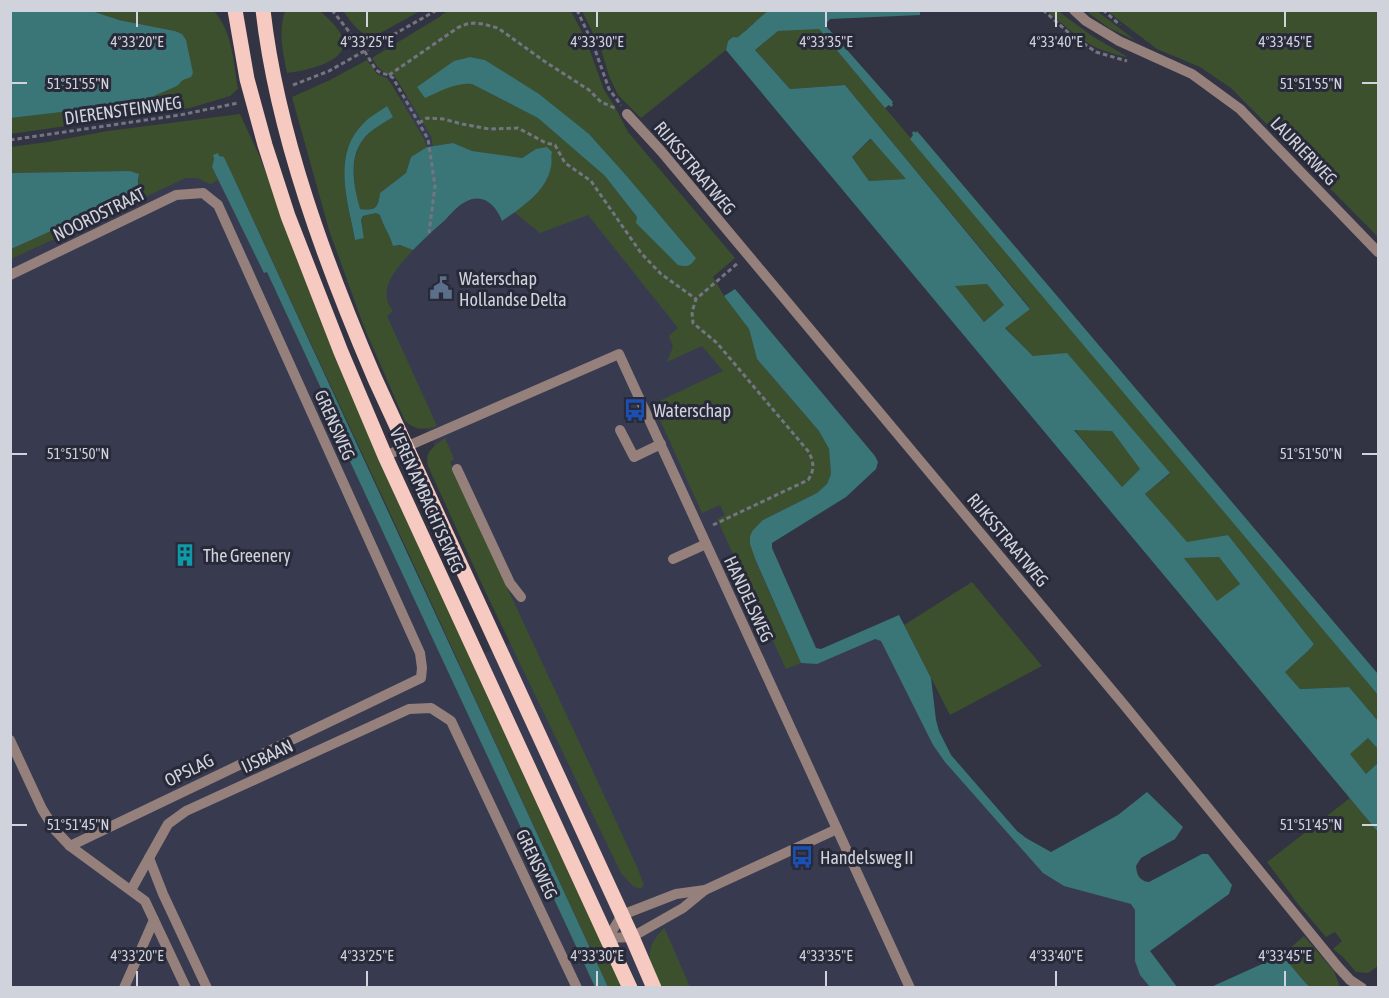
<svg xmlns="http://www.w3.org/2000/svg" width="1389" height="998" font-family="'Asap Condensed',sans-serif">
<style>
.built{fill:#383b50}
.green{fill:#3c502d;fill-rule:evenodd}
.water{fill:#3a7577;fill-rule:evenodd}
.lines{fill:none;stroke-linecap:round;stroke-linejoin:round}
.path{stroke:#737582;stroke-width:3;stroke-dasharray:4.5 3;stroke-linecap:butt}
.minor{stroke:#95807c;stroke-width:10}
.major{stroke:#f6c9c1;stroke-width:15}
.ticks{fill:none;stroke:#d1d3dc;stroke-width:2}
.labels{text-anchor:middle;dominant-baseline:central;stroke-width:6;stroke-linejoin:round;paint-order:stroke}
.street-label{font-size:18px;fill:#d1d3dc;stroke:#282a39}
.poi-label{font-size:18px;fill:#d1d3dc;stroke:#282a39;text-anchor:start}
.ticks-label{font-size:15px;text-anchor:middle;fill:#d1d3dc;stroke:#282a39;stroke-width:6;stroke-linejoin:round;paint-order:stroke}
</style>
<rect width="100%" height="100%" fill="#323443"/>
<polygon class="built" points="461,63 601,154 869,462 764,542 813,656 885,631 934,737 1032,853 1132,890 1150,970 1165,988 11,988 11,169 232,172 333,392 450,666 519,640 382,325 378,115"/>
<g class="green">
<path d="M92 11H214C233 33 233 61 238 89L230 96 190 108 11 134 10 118 138 103 177 86 183 80 182 34 175 31 119 20Z"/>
<path d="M285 11H320C327 17 342 31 343 40 348 63 303 71 287 73 283 52 278 32 285 11Z"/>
<path d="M343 11H420L375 36C359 36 352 22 343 11Z"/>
<path d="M448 11H571L586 40 604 90 614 105 628 132 735 258 713 277 724 296 749 329 757 359 819 431 829 449 831 474 827 484 817 493 763 520 756 562 801 663 786 669 717 519 725 515 720 505 702 513 653 404 723 371 702 346 667 362 673 347 669 336 678 328 588 215 540 233 514 212C538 194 550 183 552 152L536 149 522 158 472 151 453 143 433 146 431 136 394 75 382 71 377 66 372 58 441 16V15ZM470 57 485 60 589 134 625 174 696 258 637 217 605 176 538 118 472 84 465 83 455 85 462 59Z"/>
<polygon points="582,11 768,11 747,29 741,36 728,41 726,50 641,118 618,95 609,76 601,49"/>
<path d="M1047 11H1058L1092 36 1126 56V57C1118 55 1110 53 1102 50 1085 44 1061 23 1047 11Z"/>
<polygon points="1086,11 1097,11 1136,41 1109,28"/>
<polygon points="1107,11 1378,11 1378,237 1231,88 1200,67 1157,49"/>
<polygon points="812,28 819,29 1378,695 1378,721 1349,687 1300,689 1285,672 1308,651 1314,644 1228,535 1187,543 1145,494 1170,474 1033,356 1005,327 1030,308 845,85 790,89 755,50 778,31"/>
<path d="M367 60 377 74 387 78 392 85 424 139 427 147 411 157 406 173 380 193C378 208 376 211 359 209 354 183 347 154 369 133 376 127 385 122 393 117L387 107C378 114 357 134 351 143 336 164 350 215 355 240L364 237 361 220 364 216 376 213 380 215C383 226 390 235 393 246 400 245 406 246 413 250 398 268 375 288 393 311L387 316 437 426C423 430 417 431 405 421L364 327 329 230 292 97 330 80Z"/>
<polygon points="240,114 259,155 278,204 623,987 608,987 389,511 224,157 214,159 212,167 218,180 210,184 197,178 186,178 11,259 11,249 138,192 139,174 130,171 11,173 10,147 48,142 108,131"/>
<polygon points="871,139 907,179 869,181 852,157"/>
<polygon points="987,284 1004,305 984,322 954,285"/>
<polygon points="1074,429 1112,431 1140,469 1122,487"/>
<path d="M445 438 454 459 450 462C511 599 576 733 638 869L644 886 640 889 633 886 621 873 485 591 428 466C424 452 434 446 445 438Z"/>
<polygon points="1219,557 1240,584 1217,602 1184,558"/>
<polygon points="972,582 1042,666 950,715 904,625"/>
<polygon points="1368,738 1378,749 1378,763 1366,775 1349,754"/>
<polygon points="1350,798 1378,832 1378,966 1368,973 1356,972 1343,957 1333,949 1342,941 1335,932 1326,937 1298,904 1267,862"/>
<path d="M664 928 667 934 690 987H659C650 961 642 951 664 928Z"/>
<path d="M1304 936 1334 971 1340 987H1310C1300 978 1292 966 1282 955Z"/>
</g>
<g class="water">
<polygon points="10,11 92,11 119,20 175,31 182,34 186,40 193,73 191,77 183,80 177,86 138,103 11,118"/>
<path d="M768 11H920V15L830 19 825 25 893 102 892 103 893 105 891 107 889 105 885 108 819 29 778 31 755 50 790 89 845 85 1030 309 1005 328 1033 356 1067 353 1170 473 1145 494 1187 542 1228 535 1314 644 1308 651 1285 672 1300 689 1349 687 1378 721V749L1368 738 1350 754 1366 774 1378 763V832L726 50 728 41 733 37C735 37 737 38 738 37 740 37 763 14 768 11ZM870 139H871L906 179 869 181 852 157ZM987 284 1004 305 984 322 955 286ZM1074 430 1112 431 1140 469 1122 487ZM1219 557 1240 584 1217 601 1184 558Z"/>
<path d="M470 57 485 60 539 94 589 134 625 174 696 258C690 267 687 267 678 265L636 223 637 217 605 176 538 118 472 84C456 82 439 92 425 98L417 87 454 61Z"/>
<path d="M387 106 393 117C385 122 376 127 369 133 347 153 353 183 360 209 376 211 378 208 380 193L406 173 411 157 427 147 453 143 472 151 522 158 536 149 547 147 552 152C551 156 552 162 551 167 546 192 522 207 502 221 496 205 483 192 465 202 457 206 450 215 444 221 433 230 423 240 413 250L400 245 393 246C390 235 383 226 380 215L376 213 363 216 361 220 364 238 355 240C348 202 331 154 364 123 370 116 379 112 387 106Z"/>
<polygon points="914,131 916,133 917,131 1378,674 1378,695 910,139 913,135 912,133"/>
<polygon points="218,153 219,156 224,157 231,172 608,987 595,987 334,427 338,425 267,272 264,273 212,167 214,159 213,155"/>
<polygon points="130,171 139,174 138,180 138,192 11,249 11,173"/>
<path d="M735 289 875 456 878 462 876 469 846 497 772 543V548L816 648 821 649 899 615 931 678 936 720 939 731 951 755 1017 831 1026 838 1051 852 1118 815 1147 792 1183 827 1175 839 1141 858 1136 866C1137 875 1139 881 1149 882L1202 854H1208L1232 885 1229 894 1150 951 1177 987H1150L1140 975 1135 961V910L1131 904 1064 886 1043 873 945 762 933 745 881 641 875 639 817 664 801 663 756 561 750 544V536L753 530 763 520 817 493 827 484 831 474 829 449 819 431 757 359 749 329 724 296Z"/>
<path d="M1282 955C1292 966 1300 978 1310 987H1211Z"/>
</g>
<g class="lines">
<g class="path">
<polyline points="332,10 365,52 376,70 381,73 389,75 393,78 428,139 435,186 429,233"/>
<polyline points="577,10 593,44 609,89 621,105"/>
<polyline points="1043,10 1070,34 1096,52 1127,61"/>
<polyline points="1103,10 1120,25"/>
<polyline points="389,75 459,27 467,24 474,23 483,24 498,28 544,61 589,90 601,102 617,109"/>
<polyline points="293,85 329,71 437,10"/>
<polyline points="419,123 427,118 443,119 462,124 489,129 518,128 546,143 555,145 565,163 591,181 641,253 661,274 696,299"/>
<polyline points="10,140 180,115 238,103"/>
<path d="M713 525 808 480C815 470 814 461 808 451L717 343 693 323 692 312 696 299 738 263"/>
</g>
<g class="minor">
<polyline points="1074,10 1086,21 1119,41 1192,74 1240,109 1378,252"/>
<polyline points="627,114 661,151 1125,706 1338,967 1350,980 1362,988"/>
<polyline points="10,275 176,195 203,193 218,205 420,653 422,668 421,678 70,846"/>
<polyline points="620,430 634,457 661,444"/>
<polyline points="385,456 619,354 910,988"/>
<polyline points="457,469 510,583 521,597"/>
<polyline points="673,559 706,544"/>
<polyline points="10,740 42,809 55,830 70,846 145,901 186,988"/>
<polyline points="149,858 163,894 207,988"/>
<polyline points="131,890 168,824 186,811 409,709 431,708 451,721 577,988"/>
<polyline points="608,938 632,937 683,908 705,890 837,829"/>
<polyline points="608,938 622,915 676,894 705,890"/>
<polyline points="124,988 154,920"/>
</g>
<g class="major">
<polyline points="235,10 247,79 265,145 288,216 341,352 385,456 630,988"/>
<path d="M263 10C277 134 326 265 375 379L632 937 654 988"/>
</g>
</g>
<path class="ticks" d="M137 12V27M367 12V27M597 12V27M826 12V27M1056 12V27M1285 12V27M12 83H27M1362 83H1377M12 454H27M1362 454H1377M12 825H27M1362 825H1377M137 971V986M367 971V986M597 971V986M826 971V986M1056 971V986M1285 971V986"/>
<defs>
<g id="civic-bare" transform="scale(1.8)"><path d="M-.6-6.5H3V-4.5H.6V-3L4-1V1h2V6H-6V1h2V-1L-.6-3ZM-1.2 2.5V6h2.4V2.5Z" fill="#5c6f8a" stroke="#282a39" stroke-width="2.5" paint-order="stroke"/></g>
<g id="bus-bare" transform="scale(1.8)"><path d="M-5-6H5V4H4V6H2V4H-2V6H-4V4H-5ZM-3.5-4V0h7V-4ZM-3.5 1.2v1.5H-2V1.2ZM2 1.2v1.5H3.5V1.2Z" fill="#1a4fb4" stroke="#282a39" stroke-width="2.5" paint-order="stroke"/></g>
<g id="building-bare" transform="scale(1.8)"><path d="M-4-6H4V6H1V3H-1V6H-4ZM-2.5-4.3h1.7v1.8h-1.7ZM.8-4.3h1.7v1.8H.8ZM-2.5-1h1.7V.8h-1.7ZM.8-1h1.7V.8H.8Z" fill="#0f9aa8" stroke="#282a39" stroke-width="2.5" paint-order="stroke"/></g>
</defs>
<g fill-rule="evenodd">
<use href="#civic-bare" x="441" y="288"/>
<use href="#bus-bare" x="635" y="410"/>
<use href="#building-bare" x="185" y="555"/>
<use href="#bus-bare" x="802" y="857"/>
</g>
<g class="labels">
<g class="street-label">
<text transform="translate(123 110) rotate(-8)">DIERENSTEINWEG</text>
<text transform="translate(1304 151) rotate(46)">LAURIERWEG</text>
<text transform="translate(695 168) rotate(50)">RIJKSSTRAATWEG</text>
<text transform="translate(99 214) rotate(-26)">NOORDSTRAAT</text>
<text transform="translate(335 425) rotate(66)">GRENSWEG</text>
<text transform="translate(427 500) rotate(66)">VEREN AMBACHTSEWEG</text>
<text transform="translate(1008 540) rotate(50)">RIJKSSTRAATWEG</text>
<text transform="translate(749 599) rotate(65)">HANDELSWEG</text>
<text transform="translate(267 756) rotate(-25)">IJSBAAN</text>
<text transform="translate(189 770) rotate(-26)">OPSLAG</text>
<text transform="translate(537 864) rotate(65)">GRENSWEG</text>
</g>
<g class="poi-label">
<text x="459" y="278">Waterschap<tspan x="459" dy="21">Hollandse Delta</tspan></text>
<text x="653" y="410">Waterschap</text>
<text x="203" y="555">The Greenery</text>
<text x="820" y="857">Handelsweg II</text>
</g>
</g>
<g class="ticks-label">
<text x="137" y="47">4°33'20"E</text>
<text x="367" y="47">4°33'25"E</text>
<text x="597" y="47">4°33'30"E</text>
<text x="826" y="47">4°33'35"E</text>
<text x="1056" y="47">4°33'40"E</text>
<text x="1285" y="47">4°33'45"E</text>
<text x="78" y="89">51°51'55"N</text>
<text x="1311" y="89">51°51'55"N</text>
<text x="78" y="459">51°51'50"N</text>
<text x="1311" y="459">51°51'50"N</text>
<text x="78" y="830">51°51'45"N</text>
<text x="1311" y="830">51°51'45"N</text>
<text x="137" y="961">4°33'20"E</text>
<text x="367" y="961">4°33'25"E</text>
<text x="597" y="961">4°33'30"E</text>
<text x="826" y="961">4°33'35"E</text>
<text x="1056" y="961">4°33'40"E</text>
<text x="1285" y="961">4°33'45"E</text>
</g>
<rect width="1389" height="998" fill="none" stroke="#d1d3dc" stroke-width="24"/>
</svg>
